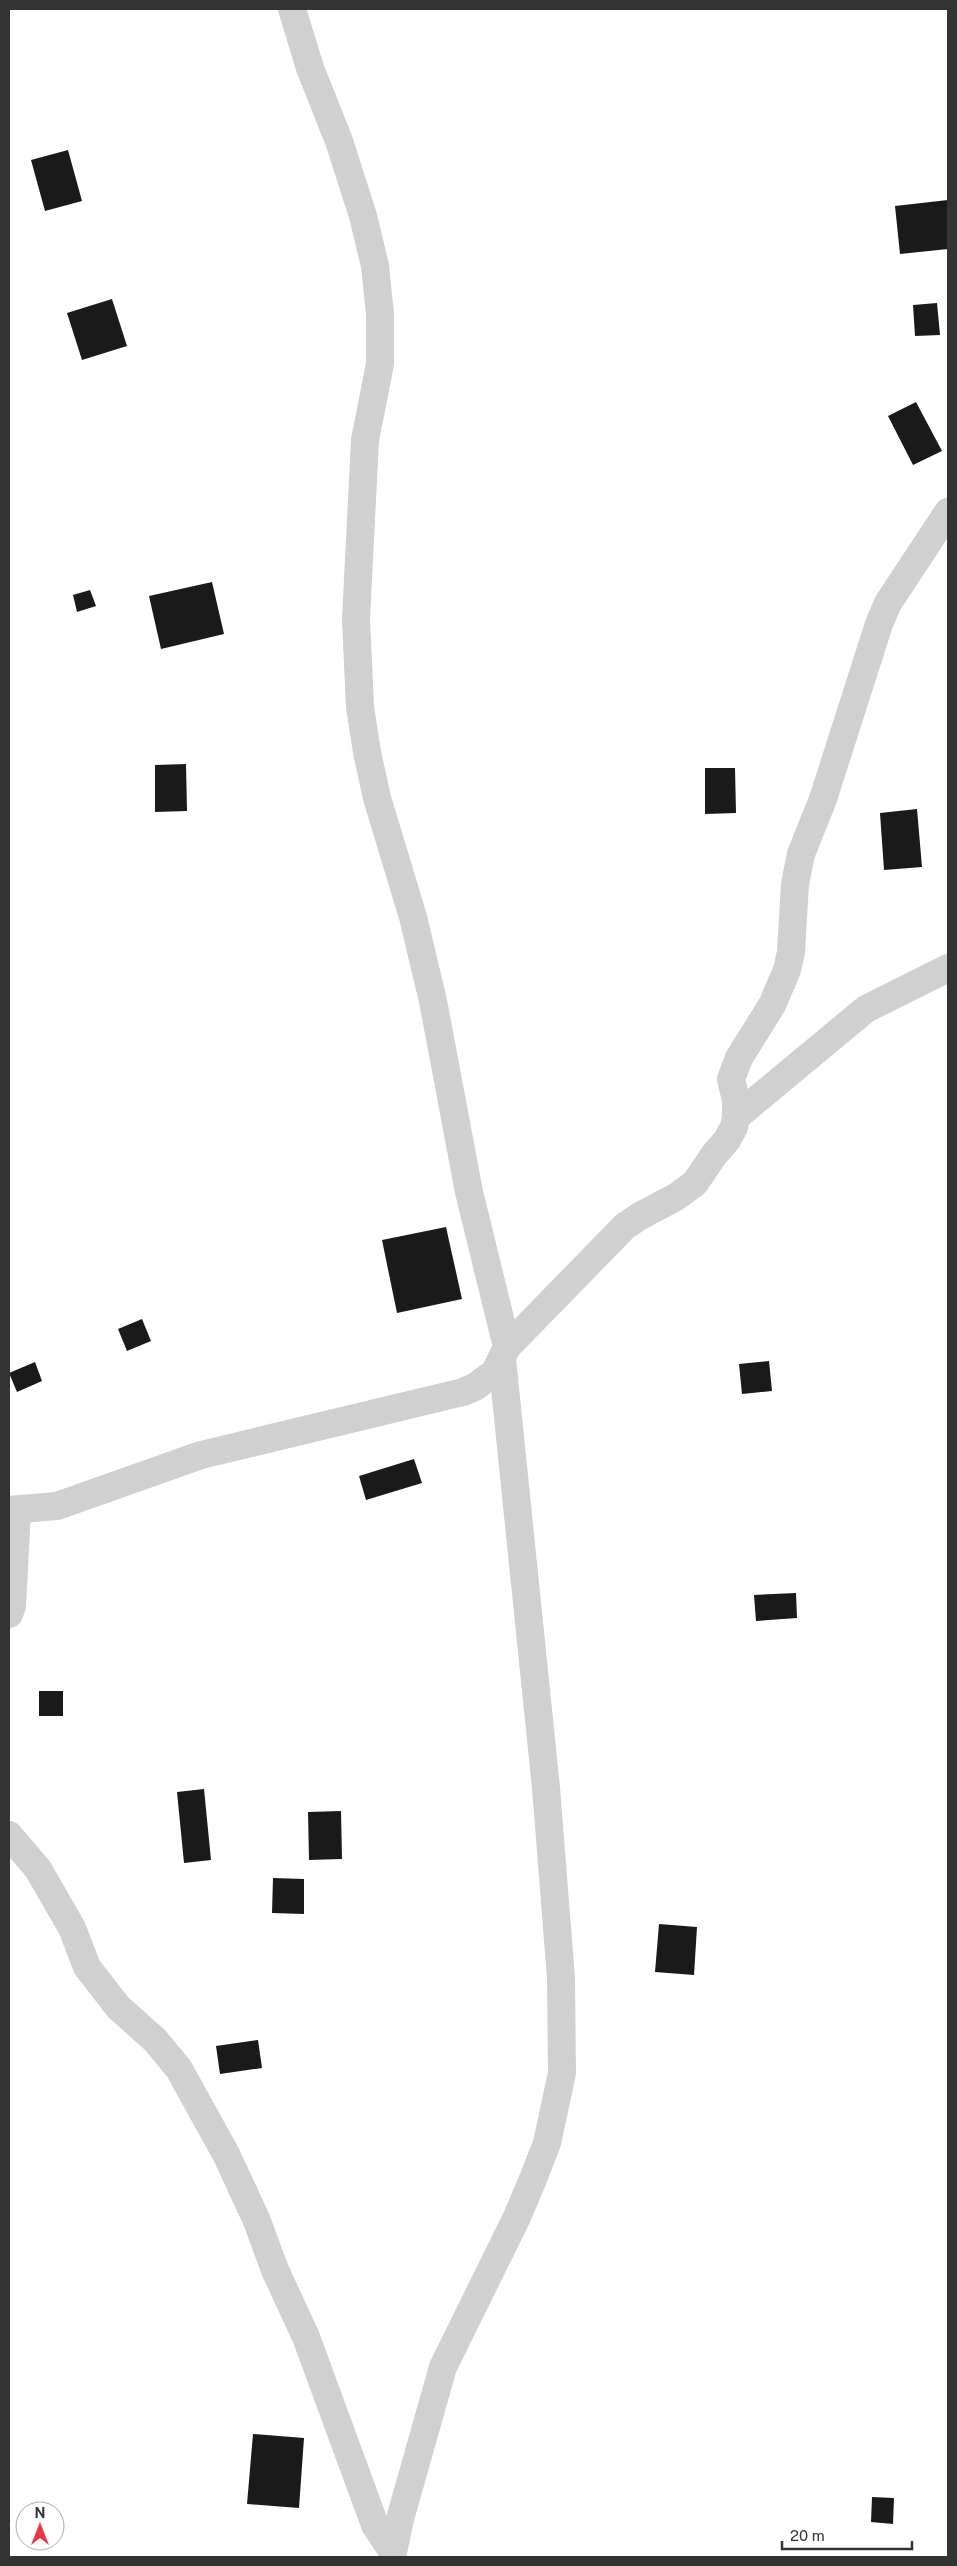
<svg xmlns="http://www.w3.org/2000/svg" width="957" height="2566" font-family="'Public Sans',sans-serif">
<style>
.building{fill:#1a1a1a}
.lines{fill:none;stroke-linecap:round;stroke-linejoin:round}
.minor{stroke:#d0d0d0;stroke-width:28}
</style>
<rect width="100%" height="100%" fill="#fff"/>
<g class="building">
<polygon points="68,150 82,201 45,211 31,160"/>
<polygon points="948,200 948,249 900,254 895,206"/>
<polygon points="112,299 127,346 82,360 67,313"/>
<polygon points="937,303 940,335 915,336 913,305"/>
<polygon points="916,402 942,451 913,465 888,416"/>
<polygon points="212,582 224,634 161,649 149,596"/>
<polygon points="90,590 96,606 77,612 73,595"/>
<polygon points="186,764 187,811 155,812 155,765"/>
<polygon points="705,768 735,768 736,813 705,814"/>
<polygon points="917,809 922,867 884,870 880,813"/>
<polygon points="446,1227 462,1299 397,1313 382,1240"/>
<polygon points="142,1319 151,1341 127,1351 118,1329"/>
<polygon points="769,1361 772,1391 742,1394 739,1364"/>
<polygon points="35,1362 42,1381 17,1392 9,1373"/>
<polygon points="414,1459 422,1483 366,1500 359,1476"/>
<polygon points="796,1593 797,1618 756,1621 754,1595"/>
<rect x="39" y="1691" width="24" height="25"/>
<polygon points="204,1789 211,1860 184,1863 177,1792"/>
<polygon points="341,1811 342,1859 309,1860 308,1812"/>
<polygon points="273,1878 304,1879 304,1914 272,1913"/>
<polygon points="659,1924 697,1927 694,1975 655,1972"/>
<polygon points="258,2040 262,2068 220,2074 216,2046"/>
<polygon points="253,2434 304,2438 299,2508 247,2504"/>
<polygon points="872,2497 894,2498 893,2524 871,2522"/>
</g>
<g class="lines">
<g class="minor">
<polyline points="292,9 310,68 339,141 363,216 375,266 380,314 380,364 365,440 356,619 360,707 367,752 377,798 413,917 433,1001 469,1192 507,1347"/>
<polyline points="736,1117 866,1009 948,968"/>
<polyline points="9,1510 57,1506 201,1455 463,1392 475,1387 495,1372 507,1347 625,1226 640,1216 676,1197 695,1183 714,1155 727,1140 734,1127 736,1117 736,1100 731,1079 739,1058 772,1005 787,970 791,952 795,884 801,854 823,799 879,624 888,603 948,512"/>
<polyline points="9,1614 12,1606 17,1511"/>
<polyline points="9,1835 38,1869 72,1928 87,1967 118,2007 155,2040 179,2069 227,2156 257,2221 275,2270 306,2337 375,2525 393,2552"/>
<polyline points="392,2557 400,2519 443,2367 517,2217 533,2179 547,2143 562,2073 561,1978 546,1788 502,1359"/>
</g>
</g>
<rect width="957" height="2566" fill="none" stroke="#333333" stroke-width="20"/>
<g transform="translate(40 2526)"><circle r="24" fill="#ffffff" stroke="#adadad"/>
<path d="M0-4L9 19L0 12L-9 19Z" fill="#e63946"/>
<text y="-8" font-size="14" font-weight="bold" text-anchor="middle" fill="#333333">N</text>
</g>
<path d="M782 2541v8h130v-8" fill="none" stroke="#333333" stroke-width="2.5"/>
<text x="790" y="2541" font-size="15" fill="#333333" stroke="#ffffff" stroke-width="4" paint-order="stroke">20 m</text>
</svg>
